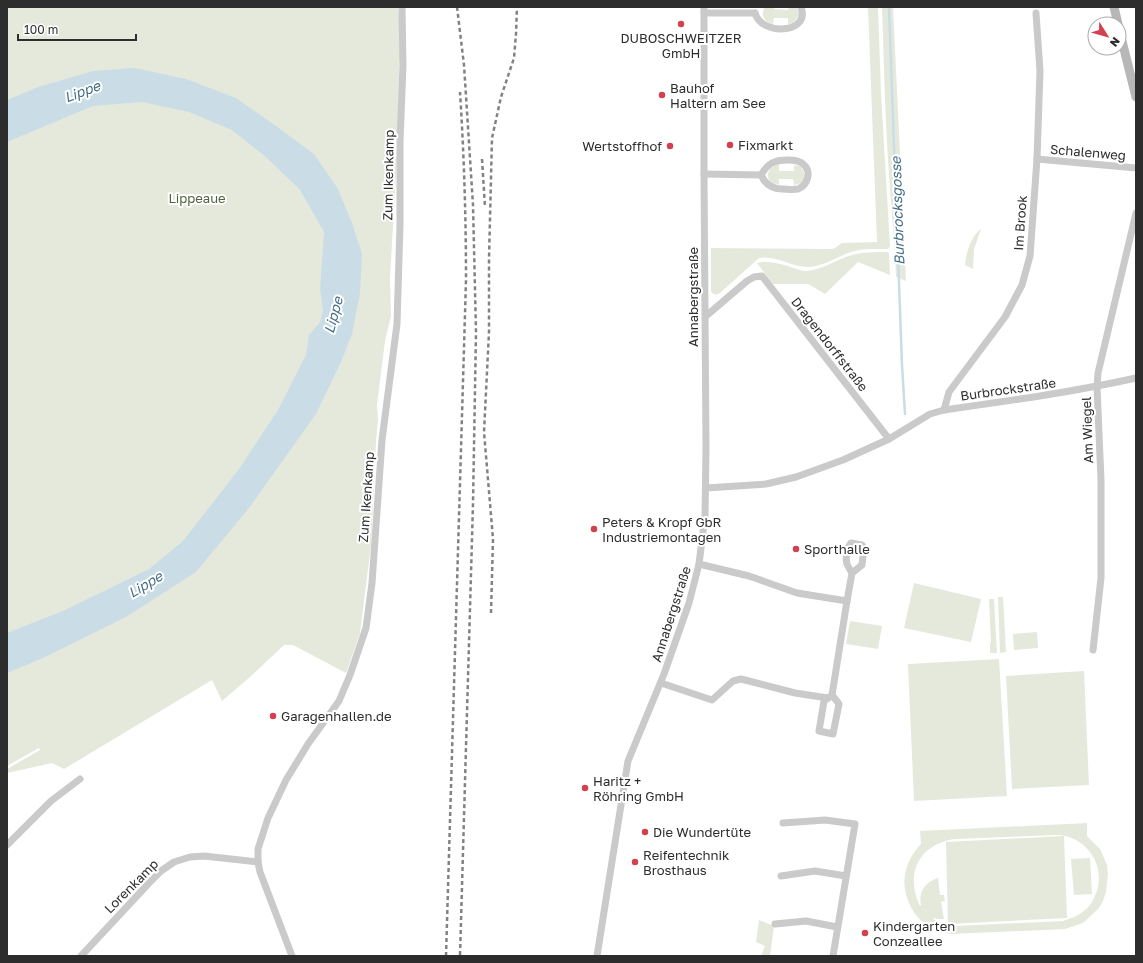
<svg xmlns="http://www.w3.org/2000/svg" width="1143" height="963" font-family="'Golos Text',sans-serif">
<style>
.green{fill:#e4e9dc;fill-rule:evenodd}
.water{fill:#cadde7}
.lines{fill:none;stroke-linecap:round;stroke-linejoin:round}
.stream{stroke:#cadde7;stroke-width:2.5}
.street{stroke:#cacaca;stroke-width:7}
.secondary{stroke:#b7b7b7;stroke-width:9}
.rail{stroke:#828282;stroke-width:2.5;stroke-dasharray:4 3;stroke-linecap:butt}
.poi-dot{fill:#d34151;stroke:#fff;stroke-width:1.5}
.labels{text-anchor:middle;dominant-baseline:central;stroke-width:4;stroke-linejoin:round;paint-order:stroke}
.poi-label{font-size:13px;fill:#2d2d2d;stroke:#fff;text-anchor:start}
.street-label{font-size:13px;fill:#2d2d2d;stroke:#fff}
.park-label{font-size:13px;fill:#52643f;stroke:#fff}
.water-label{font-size:14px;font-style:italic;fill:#446f87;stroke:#fff}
</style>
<rect width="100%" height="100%" fill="#fff"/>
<g class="green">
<polygon points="7,7 398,7 398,11 404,12 399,71 398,133 394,132 393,149 394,151 394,160 397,156 390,278 391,316 385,341 377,405 378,419 376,442 371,545 360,633 346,673 293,645 284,645 250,677 222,701 212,680 64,769 52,763 7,773 7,769 40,750 39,748 7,766"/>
<path d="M765 7H774V9L788 10 789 7H797L799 14C797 19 794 24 788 24V18H774L773 24C764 22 760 15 765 7Z"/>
<path d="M868 7H878L881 94 890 246 888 249C876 249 862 248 851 252 837 257 822 267 807 267 791 267 777 255 759 258L720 293C716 295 714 295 711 292V248L833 249 842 243 877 242Z"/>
<path d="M882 7H893L906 281 896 277C895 243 891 209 889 174 885 119 884 63 882 7Z"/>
<path d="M779 164V171H794V165L800 166C808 175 805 184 794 185L793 179H779V185L770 182C765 173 770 166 779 164Z"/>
<path d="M981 229 974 249 973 269 965 265C966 253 971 236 981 229Z"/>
<path d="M887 252 889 253 890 275 858 262 825 294 808 284H773L757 263C772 259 789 267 804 271 822 271 836 259 852 255 863 252 876 252 887 252Z"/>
<polygon points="914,583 981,599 971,642 904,628"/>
<polygon points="998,597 1003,597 1006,652 1000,653"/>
<polygon points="989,599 994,599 997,653 990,653 990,643 991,643"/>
<polygon points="850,621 882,626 878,649 846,644"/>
<polygon points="1037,632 1038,648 1014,650 1013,634"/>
<polygon points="999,659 1007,796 914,801 908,664"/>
<polygon points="1084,671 1089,785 1012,789 1006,676"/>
<path d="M1087 823V836L1100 849 1107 865 1108 874 1106 892 1103 901 1098 909 1083 923 1065 929 951 934C944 933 937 931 930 927 922 923 915 915 911 907 899 885 904 862 921 844L920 831ZM1057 835C1088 836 1109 869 1094 898 1092 902 1089 907 1085 910 1079 916 1071 918 1063 921L957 926C948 925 941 923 933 919L934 918 937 919H944L941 902 945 901 944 895H940L938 878C925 882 918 892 921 905L920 906 919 904C905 872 920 844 955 839Z"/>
<polygon points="1064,836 1067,918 948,924 946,842"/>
<polygon points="1090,858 1092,894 1074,895 1071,859"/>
<polygon points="759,920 774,926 770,956 761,956 765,946 756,942"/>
</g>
<polygon class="water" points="135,68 186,79 236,98 276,126 314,154 338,189 352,223 362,254 360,293 352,334 341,362 316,414 249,508 196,572 126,617 43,658 7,673 7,633 65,610 149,569 183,541 239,469 278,410 306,355 309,335 320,322 323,311 320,289 324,232 300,190 267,158 232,130 189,112 142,102 93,106 7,142 7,100 38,87 93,71"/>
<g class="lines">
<polyline class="stream" points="889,7 902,365 905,414"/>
<g class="street">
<polyline points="704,13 755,13"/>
<path d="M755 13C761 36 811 34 801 7"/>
<polyline points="1037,159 1136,168"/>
<path d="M704 174 761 175C765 184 772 189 782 189 787 189 793 190 798 189 808 185 812 171 803 164 799 160 793 160 788 160 774 160 768 163 761 175"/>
<polyline points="706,316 747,281 754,277 762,276 889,439"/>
<polyline points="944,410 949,392 1005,317 1022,285 1030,256 1037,159 1040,71 1036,13"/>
<path d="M706 488 766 484 796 477 843 460 889 439 930 414 944 410C1008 401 1073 392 1136 378"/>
<polyline points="699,564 749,576 797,593 847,601 832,695 824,701 819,731 833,734 839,704 832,695"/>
<path d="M847 601 852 573 862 565 864 548 862 545 851 543C847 548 845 558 847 564 848 567 851 571 852 573"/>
<polyline points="1093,650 1101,578 1101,480 1097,387 1098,373 1136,213"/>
<polyline points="661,683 712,700 733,681 741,679 795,693 828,698"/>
<polyline points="783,823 825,820 855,824 833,956"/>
<polyline points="7,845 51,801 80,779"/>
<polyline points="781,876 815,871 846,876"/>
<polyline points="775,924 806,921 837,927"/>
<polyline points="81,956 149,883 161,871 174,862 190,857 204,856 258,862"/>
<polyline points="292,956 260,872 258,862 258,849 268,818 286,780 308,744 339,701 350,675 366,628 372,583 382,440 397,324 400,225 400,142 403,65 402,7"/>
<polyline points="597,956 628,761 664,674 689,603 699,564 705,516 706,449 704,174 704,7"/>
</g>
<g class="secondary">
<polyline points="1114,7 1118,24"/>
<polyline points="1119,29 1136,97"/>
</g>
<g class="rail">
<polyline points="457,7 464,65 473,205 476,332 473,504 460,956"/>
<polyline points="482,159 485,207"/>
<polyline points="491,613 493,539 484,432 489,332 489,259 492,138 501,97 514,58 516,34 517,7"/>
<path d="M446 956 466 280C466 217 464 155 460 92"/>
</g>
</g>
<g class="poi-dot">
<circle cx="681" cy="24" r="4"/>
<circle cx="662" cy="95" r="4"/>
<circle cx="730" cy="145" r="4"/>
<circle cx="670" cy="146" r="4"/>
<circle cx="594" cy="529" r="4"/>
<circle cx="796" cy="549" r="4"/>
<circle cx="273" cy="716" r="4"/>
<circle cx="585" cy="788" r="4"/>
<circle cx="645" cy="832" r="4"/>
<circle cx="635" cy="862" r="4"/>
<circle cx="865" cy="933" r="4"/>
</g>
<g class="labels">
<g class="poi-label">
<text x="681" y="38" text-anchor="middle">DUBOSCHWEITZER<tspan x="681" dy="15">GmbH</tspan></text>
<text x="670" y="88">Bauhof<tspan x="670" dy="15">Haltern am See</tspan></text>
<text x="738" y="145">Fixmarkt</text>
<text x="662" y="146" text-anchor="end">Wertstoffhof</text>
<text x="602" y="522">Peters &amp; Kropf GbR<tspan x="602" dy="15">Industriemontagen</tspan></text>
<text x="804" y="549">Sporthalle</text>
<text x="281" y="716">Garagenhallen.de</text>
<text x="593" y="781">Haritz +<tspan x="593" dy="15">Röhring GmbH</tspan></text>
<text x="653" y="832">Die Wundertüte</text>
<text x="643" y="855">Reifentechnik<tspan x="643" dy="15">Brosthaus</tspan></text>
<text x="873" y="926">Kindergarten<tspan x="873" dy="15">Conzeallee</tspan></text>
</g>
<g class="street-label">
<text transform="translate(1088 152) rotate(5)">Schalenweg</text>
<text transform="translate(388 175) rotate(-89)">Zum Ikenkamp</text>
<text transform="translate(1020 223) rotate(-86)">Im Brook</text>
<text transform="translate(693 297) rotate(-90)">Annabergstraße</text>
<text transform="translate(830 344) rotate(52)">Dragendorffstraße</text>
<text transform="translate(1008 389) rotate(-8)">Burbrockstraße</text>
<text transform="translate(1087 430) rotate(-92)">Am Wiegel</text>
<text transform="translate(366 497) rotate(-86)">Zum Ikenkamp</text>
<text transform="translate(671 614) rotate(-72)">Annabergstraße</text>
<text transform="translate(131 886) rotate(-45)">Lorenkamp</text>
</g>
<g class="park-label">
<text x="197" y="198">Lippeaue</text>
</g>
<g class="water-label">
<text transform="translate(82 91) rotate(-21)">Lippe</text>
<text transform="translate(897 211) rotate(-92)">Burbrocksgosse</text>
<text transform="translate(333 315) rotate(-75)">Lippe</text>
<text transform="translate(145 584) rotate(-31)">Lippe</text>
</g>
</g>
<rect width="1143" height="963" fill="none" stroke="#2d2d2d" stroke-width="16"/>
<g transform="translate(1107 36) rotate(127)"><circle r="19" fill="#ffffff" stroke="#ababab"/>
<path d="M0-3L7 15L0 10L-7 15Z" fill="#d34151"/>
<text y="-6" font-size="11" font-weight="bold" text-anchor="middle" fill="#2d2d2d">N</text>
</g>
<path d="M18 34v6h118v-6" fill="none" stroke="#2d2d2d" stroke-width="2"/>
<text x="24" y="34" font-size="12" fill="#2d2d2d" stroke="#ffffff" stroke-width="3" paint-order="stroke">100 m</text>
</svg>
